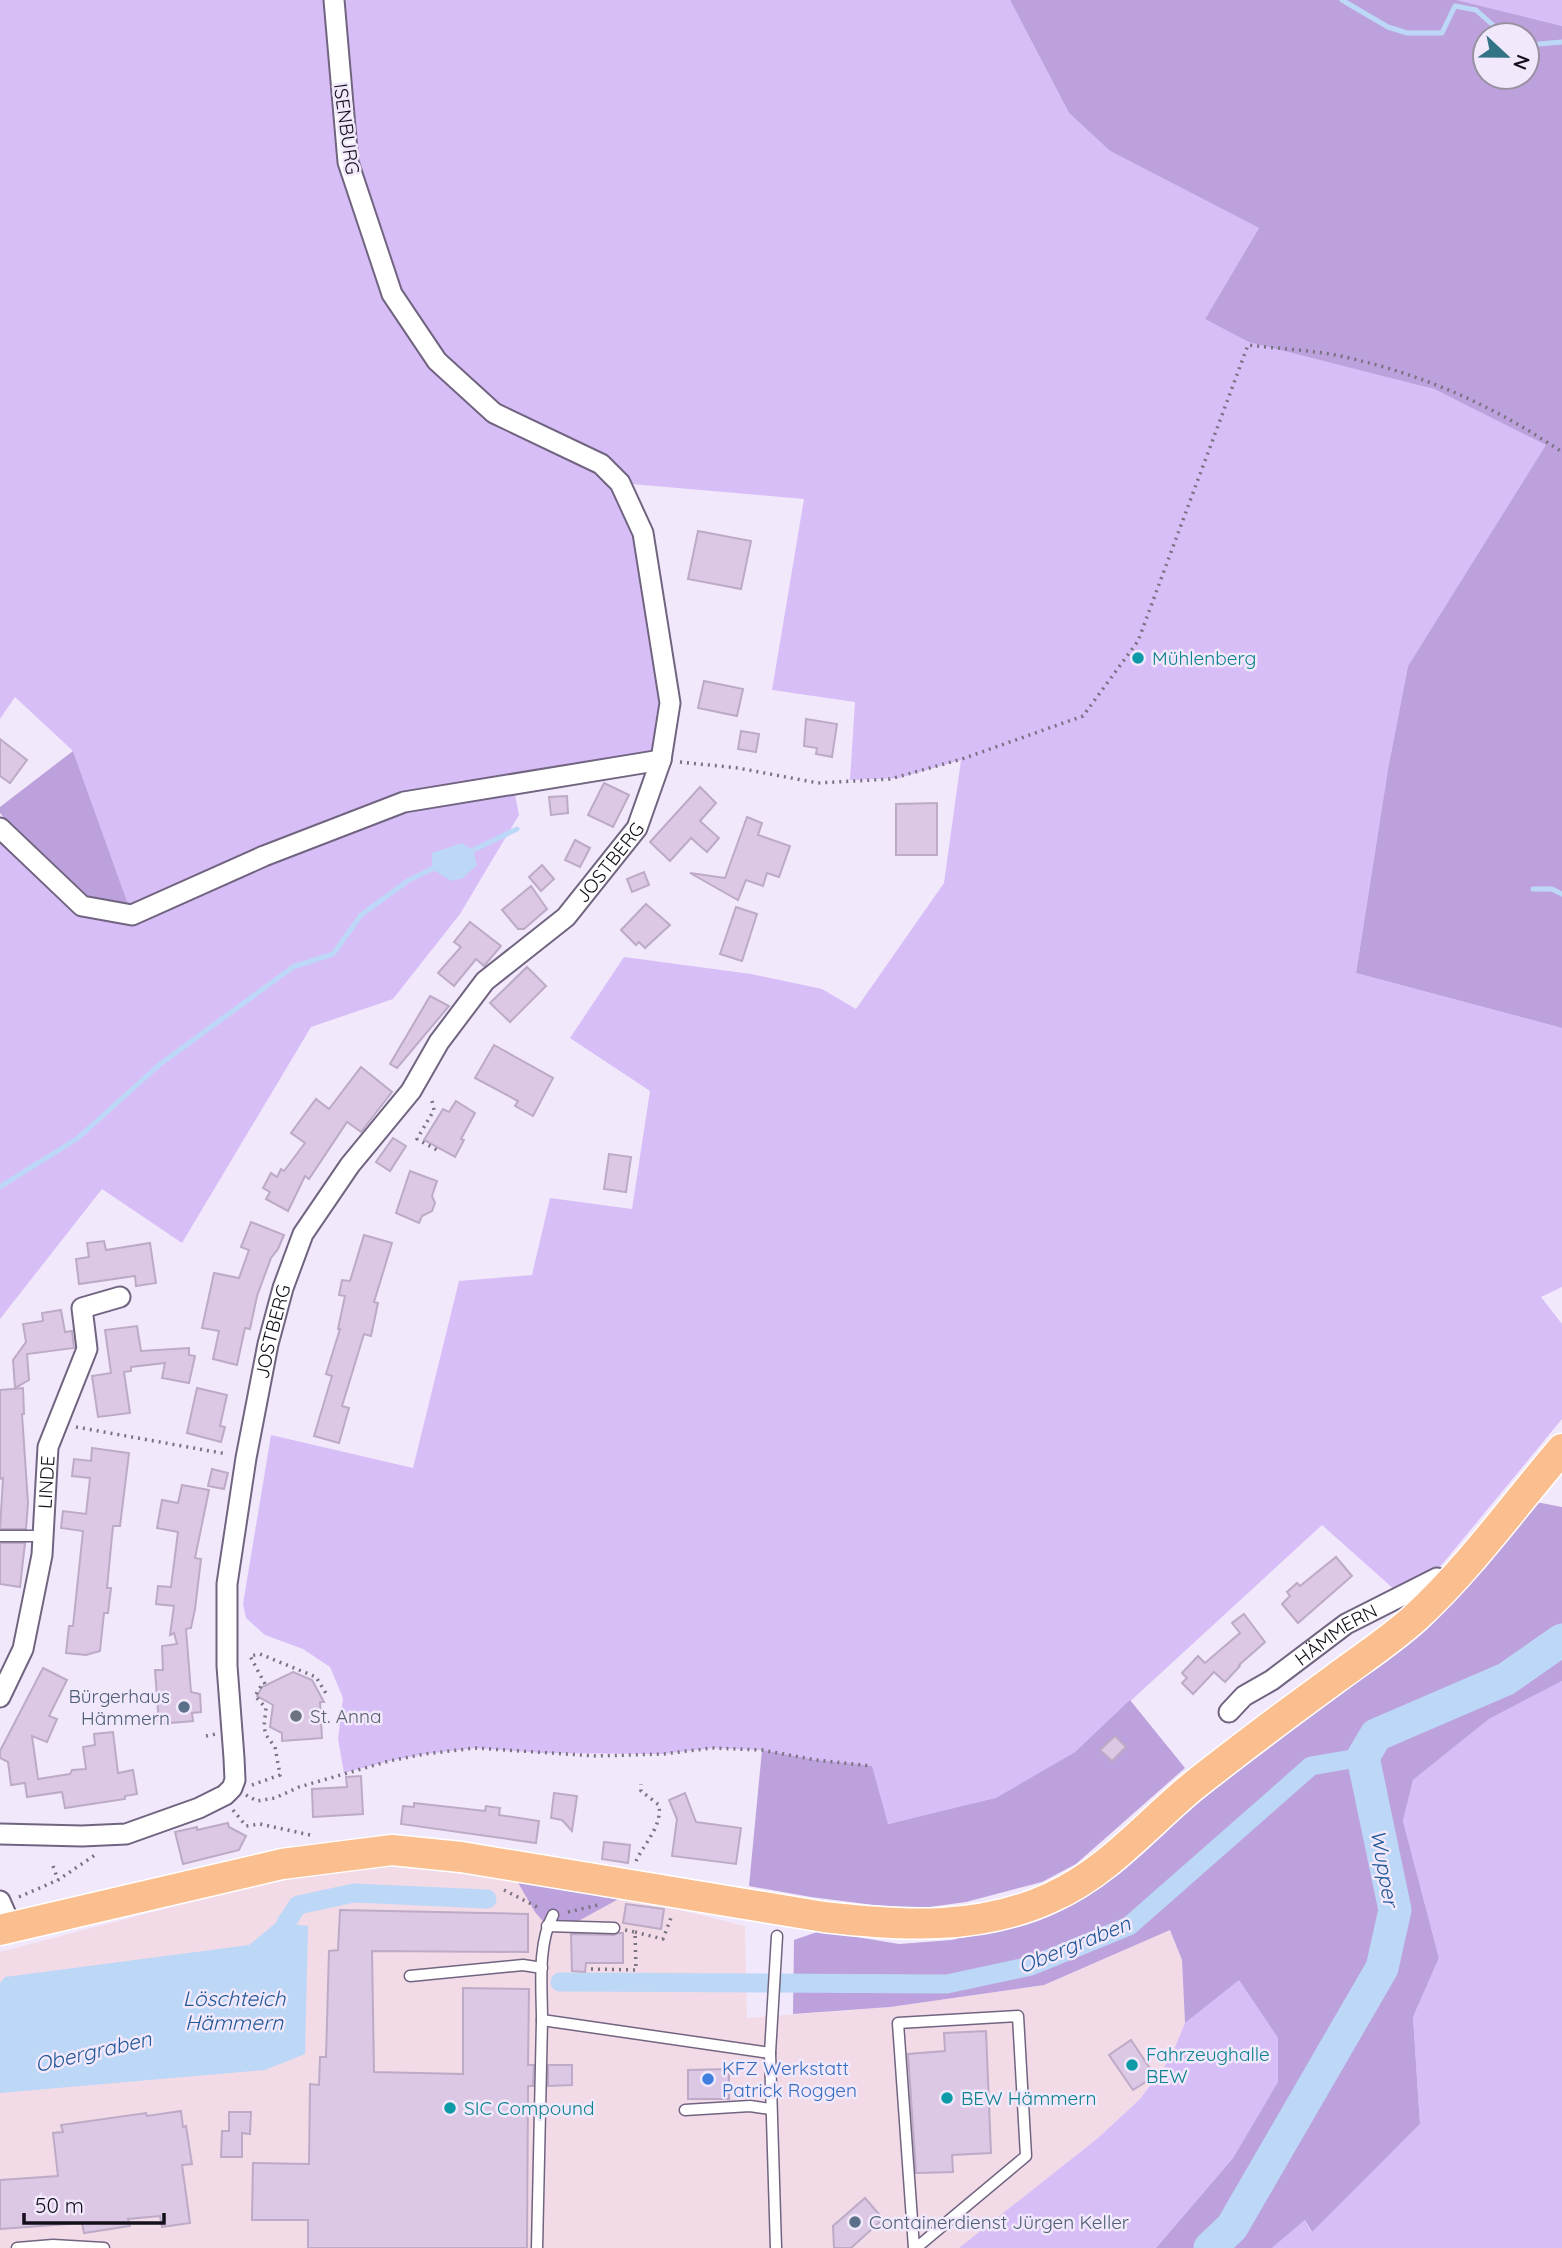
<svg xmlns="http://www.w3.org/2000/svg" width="1562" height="2248" font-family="Quicksand,sans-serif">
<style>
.industrial{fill:#f2dbe7}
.green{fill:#d8bef7}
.forest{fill:#bca1dc;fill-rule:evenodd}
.water{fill:#bdd7f7}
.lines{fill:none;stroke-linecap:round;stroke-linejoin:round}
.stream{stroke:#bdd7f7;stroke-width:5}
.canal{stroke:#bdd7f7;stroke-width:19}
.river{stroke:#bdd7f7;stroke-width:33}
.building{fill:#dcc8e5;stroke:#bdaac6;stroke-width:2}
.service-casing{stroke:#716480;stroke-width:13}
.minor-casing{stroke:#716480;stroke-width:23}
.primary-casing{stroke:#fff;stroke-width:33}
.path{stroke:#797281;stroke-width:3.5;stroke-dasharray:2 5;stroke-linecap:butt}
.service{stroke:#fff;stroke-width:10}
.minor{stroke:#fff;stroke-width:19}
.primary{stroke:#fbbe8e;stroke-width:30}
.culture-dot{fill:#0f9aa8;stroke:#f1e8fc;stroke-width:2.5}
.service-dot{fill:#5c6f8a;stroke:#f1e8fc;stroke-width:2.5}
.worship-dot{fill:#6b7280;stroke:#f1e8fc;stroke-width:2.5}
.shop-dot{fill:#3f7fe0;stroke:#f1e8fc;stroke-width:2.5}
.labels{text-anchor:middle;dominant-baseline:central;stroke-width:5;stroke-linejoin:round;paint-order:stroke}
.street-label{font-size:19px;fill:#140f1a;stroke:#f1e8fc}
.culture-label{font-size:19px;fill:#0d838f;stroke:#f1e8fc;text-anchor:start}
.service-label{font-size:19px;fill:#4e5e75;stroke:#f1e8fc;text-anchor:end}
.worship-label{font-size:19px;fill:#5b616d;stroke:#f1e8fc;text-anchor:start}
.shop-label{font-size:19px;fill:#366cbe;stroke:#f1e8fc;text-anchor:start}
.water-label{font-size:21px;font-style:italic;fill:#215897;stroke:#f1e8fc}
</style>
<rect width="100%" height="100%" fill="#f1e8fc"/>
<polygon class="industrial" points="390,1863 515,1878 627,1897 745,1926 747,2018 890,2007 1044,1985 1170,1930 1182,1960 1185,2023 1170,2059 1140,2099 1098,2138 961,2248 0,2248 0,1952 306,1872"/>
<g class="green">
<polygon points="0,0 1010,0 1069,113 1110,151 1259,228 1205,319 1249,340 1434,389 1547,445 1408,666 1388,769 1356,973 1562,1028 1562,1287 1541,1297 1562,1324 1562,1419 1435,1573 1396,1591 1322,1525 1075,1752 996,1799 887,1824 816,1760 762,1750 712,1748 663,1754 543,1753 475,1748 425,1754 389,1761 344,1773 338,1739 343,1698 330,1667 303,1649 265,1635 246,1618 243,1604 271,1435 413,1468 459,1281 532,1275 550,1198 632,1209 650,1091 570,1038 624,957 751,974 822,989 856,1009 944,883 961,760 899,778 850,780 855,702 772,690 804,499 620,483 643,533 670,703 661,760 513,784 519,815 460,914 393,999 311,1027 182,1243 102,1189 0,1319 0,834 132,915 73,751 15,697 0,719"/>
<polygon points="1457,0 1562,0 1562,26"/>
<polygon points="1562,1681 1562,2248 1272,2248 1305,2220 1311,2232 1420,2124 1413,2017 1439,1958 1403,1821 1413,1780 1489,1719"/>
<polygon points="1239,1979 1278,2038 1278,2083 1233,2158 1156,2248 959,2248 1098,2138 1140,2099 1170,2059 1185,2023"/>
</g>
<g class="forest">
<path d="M1010 0H1457L1562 26V1028L1356 973 1388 769 1408 666 1546 445 1434 389 1249 342 1205 319 1259 228 1110 151 1069 113ZM1485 35H1527V77H1485Z"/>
<polygon points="73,751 132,915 82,906 0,813 0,807"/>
<polygon points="1520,1499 1562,1507 1562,1681 1489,1719 1413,1780 1403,1821 1439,1958 1413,2017 1420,2124 1312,2232 1305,2220 1272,2248 1156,2248 1233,2158 1278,2082 1278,2038 1239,1980 1185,2023 1182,1960 1170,1930 1044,1985 890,2007 793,2014 794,1940 820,1931 899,1944 952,1940 1042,1916 1128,1864 1373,1650"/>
<polygon points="1130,1700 1185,1768 1076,1864 1042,1882 966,1902 922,1908 874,1905 811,1897 749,1886 762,1750 816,1760 872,1766 888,1824 996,1798 1075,1752"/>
<polygon points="517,1881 622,1897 573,1924 547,1926 535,1912"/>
</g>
<g class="water">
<polygon points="462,843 473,850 477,865 463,878 451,881 432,869 432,853"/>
<polygon points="277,1922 308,1926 305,2054 265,2070 0,2093 0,1983 5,1977 249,1945"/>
</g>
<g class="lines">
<g class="stream">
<polyline points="1342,0 1388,27 1407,33 1442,33 1455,6 1476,10 1504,35"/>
<polyline points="1527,45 1562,42"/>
<polyline points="469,852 517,829"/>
<polyline points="1533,889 1552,889 1562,894"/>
<polyline points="0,1187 78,1138 159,1065 293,967 333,954 361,915 409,880 438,866"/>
</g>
<g class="canal">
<polyline points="277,1947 286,1923 298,1905 354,1893 487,1899"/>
<polyline points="560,1982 947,1984 1031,1966 1129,1926 1311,1766 1363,1757"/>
</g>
<polyline class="river" points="1210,2248 1232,2227 1382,1968 1395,1910 1363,1757 1376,1735 1506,1679 1562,1640"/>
</g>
<g class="building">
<polygon points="698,531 751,541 741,589 688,579"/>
<polygon points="704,681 743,689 737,716 698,708"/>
<polygon points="806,719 837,724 832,757 816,754 817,748 804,746"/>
<polygon points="741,731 759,734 756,752 738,749"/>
<polygon points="0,739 27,760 10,783 0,776"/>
<polygon points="604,783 629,795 613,827 588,815"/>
<polygon points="700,787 716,803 700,821 719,838 707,852 691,838 670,861 650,842"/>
<polygon points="567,796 568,813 551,815 549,797"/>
<polygon points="937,803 937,855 896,855 896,804"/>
<polygon points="747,817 762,823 758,835 790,846 779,877 767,873 763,886 746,880 738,900 690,873 725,878"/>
<polygon points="575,840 590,848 580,867 565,860"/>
<polygon points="542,865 554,879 541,891 529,877"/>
<polygon points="644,872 649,885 632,892 627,879"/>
<polygon points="531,886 547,909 524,929 518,929 502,910"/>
<polygon points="646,904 670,925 645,948 639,942 636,945 621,930"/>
<polygon points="736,907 757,914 742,961 720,954"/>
<polygon points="470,922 501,946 484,966 476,959 454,986 438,973 461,947 454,942"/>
<polygon points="527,967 546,986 510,1022 490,1003"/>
<polygon points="430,996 449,1006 397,1068 390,1064"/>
<polygon points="494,1045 553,1078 533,1116 515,1106 518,1101 475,1078"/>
<polygon points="361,1067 392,1092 361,1132 347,1122 309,1179 305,1176 288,1211 266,1199 270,1192 263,1188 271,1173 277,1177 281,1169 284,1171 305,1143 291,1133 316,1099 329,1109"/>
<polygon points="456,1101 475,1113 461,1139 464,1140 455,1157 424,1140 443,1109 449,1112"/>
<polygon points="393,1138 406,1146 390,1171 376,1162"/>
<polygon points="609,1154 631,1157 626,1192 604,1189"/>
<polygon points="410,1171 437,1181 432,1196 435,1203 432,1211 422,1216 419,1223 396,1213"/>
<polygon points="251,1222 284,1235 278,1249 271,1258 257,1296 250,1329 245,1328 237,1365 213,1359 219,1331 202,1328 214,1273 239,1278 249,1250 241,1247"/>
<polygon points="364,1235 392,1243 374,1302 378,1303 371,1336 364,1334 342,1406 349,1408 339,1443 314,1436 332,1376 326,1374 340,1329 338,1329 345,1296 339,1295 342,1280 350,1281"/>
<polygon points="104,1241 106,1250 150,1243 156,1283 136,1286 135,1276 79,1284 76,1259 89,1257 87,1243"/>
<polygon points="61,1310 65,1332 72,1331 74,1348 27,1354 29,1380 15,1388 13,1360 26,1342 23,1324 43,1321 42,1313"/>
<polygon points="137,1326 141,1351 189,1348 189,1355 195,1356 189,1383 162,1378 165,1363 131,1367 131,1371 124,1372 130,1413 98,1417 92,1376 111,1373 105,1330"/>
<polygon points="23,1388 24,1414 22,1414 28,1503 26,1529 0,1529 3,1478 0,1479 0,1390"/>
<polygon points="197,1388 227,1395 220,1426 225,1427 221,1442 187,1433"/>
<polygon points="92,1448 129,1453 120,1526 113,1526 107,1588 111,1588 108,1613 104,1613 100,1651 86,1655 66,1653 69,1626 73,1626 83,1531 61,1528 63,1511 86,1514 90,1478 72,1476 74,1459 91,1461"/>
<polygon points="212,1469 228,1473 224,1489 208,1486"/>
<polygon points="182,1485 209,1490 195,1558 201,1559 195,1609 191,1628 186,1629 191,1692 200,1694 201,1712 192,1713 193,1721 159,1724 155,1670 163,1670 162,1646 177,1644 174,1633 170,1635 174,1606 156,1604 158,1586 171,1587 178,1532 157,1528 162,1500 178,1503"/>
<polygon points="0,1543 25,1543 20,1587 0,1584"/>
<polygon points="1336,1557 1352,1576 1298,1623 1282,1604 1290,1596 1287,1592 1297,1583 1300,1586"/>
<polygon points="1244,1614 1265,1642 1239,1665 1240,1666 1225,1682 1214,1672 1193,1694 1182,1683 1187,1678 1182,1673 1198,1656 1205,1663 1240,1633 1232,1623"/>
<polygon points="43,1668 67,1680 49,1716 57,1719 47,1742 32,1736 38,1779 70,1774 72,1770 86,1769 83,1747 95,1745 94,1734 113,1732 118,1773 133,1770 137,1794 125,1796 125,1799 65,1808 62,1792 27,1797 25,1783 11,1785 8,1762 0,1758 0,1751"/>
<polygon points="293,1672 312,1680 324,1702 320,1702 322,1738 282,1741 282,1733 270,1727 273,1705 257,1696 262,1687"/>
<polygon points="1115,1736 1126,1747 1112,1761 1100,1750"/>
<polygon points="361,1776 363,1814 313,1817 312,1789 347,1787 346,1777"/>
<polygon points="554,1793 577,1796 572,1831 562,1820 551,1818"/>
<polygon points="685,1793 696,1822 741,1828 736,1864 672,1856 677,1819 669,1800"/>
<polygon points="414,1803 485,1811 486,1806 500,1808 499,1815 539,1821 536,1843 401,1824 403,1806 414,1807"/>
<polygon points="228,1823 229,1827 246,1836 239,1850 183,1864 175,1832 197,1827 197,1830"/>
<polygon points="604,1842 630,1845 628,1863 602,1859"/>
<polygon points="626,1904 664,1909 661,1929 623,1923"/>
<polygon points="340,1910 528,1914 528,1952 372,1951 374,2072 463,2074 463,1988 529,1989 528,2065 534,2065 533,2086 528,2086 527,2248 308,2248 308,2220 252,2220 253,2163 309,2164 310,2084 319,2085 320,2057 326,2057 329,1951 338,1950"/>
<polygon points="619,1933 623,1933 623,1963 586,1963 585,1972 572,1971 571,1934 614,1935"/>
<polygon points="986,2031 991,2153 952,2155 953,2172 916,2173 908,2054 945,2051 944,2033"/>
<polygon points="1131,2040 1155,2076 1133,2090 1109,2055"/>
<polygon points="548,2065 572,2065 572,2085 548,2086"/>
<polygon points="729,2069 729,2099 688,2099 688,2070"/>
<polygon points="181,2111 183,2127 186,2126 192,2164 182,2165 190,2223 162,2227 160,2216 128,2219 130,2226 84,2233 82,2223 0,2229 0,2180 58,2176 53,2133 63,2132 61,2125 146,2113 147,2116"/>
<polygon points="229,2112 251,2112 250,2134 242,2133 242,2157 221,2157 222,2131 229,2131"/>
<polygon points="865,2198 883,2219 851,2248 834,2248 833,2226"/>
</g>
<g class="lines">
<g class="service-casing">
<g id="service">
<polyline points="0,1536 44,1536"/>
<path d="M553 1915C537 1945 542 1987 542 2020L770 2053"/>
<polyline points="547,1926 614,1928"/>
<polyline points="410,1976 523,1965 542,1968"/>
<polyline points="685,2110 750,2106 770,2109"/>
<polyline points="17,2248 53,2245 104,2248"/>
<polyline points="537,2248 542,2020"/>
<polyline points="776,2248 770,2053 777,1936"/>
<polyline points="914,2248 898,2023 1018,2016 1026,2156 916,2248"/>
</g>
</g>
<g class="minor-casing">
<g id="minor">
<polyline points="0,828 82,906 132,915 264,856 404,802 661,760"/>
<path id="s1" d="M0 1697 23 1649 42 1555 48 1447 87 1349 82 1308 120 1297"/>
<path id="s2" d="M1229 1712 1244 1696 1272 1680 1346 1624 1437 1578 1450 1584"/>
<path id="s3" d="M0 1834 82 1836 126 1834 199 1808 225 1795 232 1788 235 1780 234 1758 227 1666V1584L246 1458 268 1344 283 1288 303 1234 350 1165 411 1091 439 1042 485 981 566 917 637 828 661 760 670 703 643 533 620 483 601 464 494 413 437 361 392 294 348 162 334 0"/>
<polyline points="0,1901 11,1926"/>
</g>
</g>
<g class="primary-casing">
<path id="primary" d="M0 1930 282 1864 392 1850 461 1857 824 1917C900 1926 980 1931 1052 1897 1108 1872 1147 1824 1193 1786 1240 1749 1288 1713 1336 1678 1363 1658 1392 1639 1416 1617 1471 1566 1514 1505 1562 1449"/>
</g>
<g class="path">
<path d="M680 762 738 768 818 783 890 779 962 759 1083 716 1138 641 1248 345C1280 349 1314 350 1345 357 1425 375 1494 406 1562 452"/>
<polyline points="432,1101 434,1110 417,1139 437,1150"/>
<polyline points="76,1427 227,1454"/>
<polyline points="206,1736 216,1734"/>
<polyline points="252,1785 280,1775 275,1747 266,1735 264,1727 266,1708 255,1696 261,1686 265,1684 250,1656 260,1654 316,1677 327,1695"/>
<polyline points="246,1795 257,1801 275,1798 299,1787 389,1761 425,1754 475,1748 596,1756 663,1754 712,1748 762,1750 816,1760 872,1766"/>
<polyline points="233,1810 246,1826 260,1824 310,1835"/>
<path d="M636 1861C645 1842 662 1827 659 1805L641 1791V1784"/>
<polyline points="53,1866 58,1880"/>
<polyline points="504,1890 541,1909"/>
<polyline points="19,1897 58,1880 95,1855"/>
<polyline points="568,1912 598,1905"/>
<polyline points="635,1932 663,1939 672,1915"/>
<polyline points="591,1969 636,1970 635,1932 625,1930"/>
</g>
<use href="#service" class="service"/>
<use href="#minor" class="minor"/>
<use href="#primary" class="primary"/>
</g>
<g class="culture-dot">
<circle cx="1138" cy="658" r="7"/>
<circle cx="1132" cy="2065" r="7"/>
<circle cx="947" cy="2098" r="7"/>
<circle cx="450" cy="2108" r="7"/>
</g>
<g class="service-dot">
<circle cx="184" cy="1707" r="7"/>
<circle cx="855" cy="2222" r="7"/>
</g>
<circle class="worship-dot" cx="296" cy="1716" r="7"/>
<circle class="shop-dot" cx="708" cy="2079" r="7"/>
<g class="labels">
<g class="street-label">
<text transform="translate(347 129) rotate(82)">ISENBURG</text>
<text stroke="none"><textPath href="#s3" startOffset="1292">JOSTBERG</textPath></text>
<text stroke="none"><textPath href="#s3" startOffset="704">JOSTBERG</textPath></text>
<text stroke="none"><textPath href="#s1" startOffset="222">LINDE</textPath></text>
<text stroke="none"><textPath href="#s2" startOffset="133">HÄMMERN</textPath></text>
</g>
<g class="culture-label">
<text x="1152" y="658">Mühlenberg</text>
<text x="1146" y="2054">Fahrzeughalle<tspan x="1146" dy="22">BEW</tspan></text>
<text x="961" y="2098">BEW Hämmern</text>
<text x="464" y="2108">SIC Compound</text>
</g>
<g class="service-label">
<text x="170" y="1696">Bürgerhaus<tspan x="170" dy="22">Hämmern</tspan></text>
<text x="869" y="2222" text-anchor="start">Containerdienst Jürgen Keller</text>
</g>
<g class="worship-label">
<text x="310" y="1716">St. Anna</text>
</g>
<g class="shop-label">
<text x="722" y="2068">KFZ Werkstatt<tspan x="722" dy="22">Patrick Roggen</tspan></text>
</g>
<g class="water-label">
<text transform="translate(1385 1868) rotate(80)">Wupper</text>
<text transform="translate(1074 1944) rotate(-22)">Obergraben</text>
<text x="234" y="1998">Löschteich<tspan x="234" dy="24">Hämmern</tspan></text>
<text transform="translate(93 2051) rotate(-13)">Obergraben</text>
</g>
</g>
<g transform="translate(1506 56) rotate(112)"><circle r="33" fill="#f1e8fc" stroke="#9991a2" stroke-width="2"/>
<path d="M0-5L12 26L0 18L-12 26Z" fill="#327386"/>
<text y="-10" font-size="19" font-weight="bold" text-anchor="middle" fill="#140f1a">N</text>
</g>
<path d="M24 2213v10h140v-10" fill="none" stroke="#140f1a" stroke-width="3.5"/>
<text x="35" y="2213" font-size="21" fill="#140f1a" stroke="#f1e8fc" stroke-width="5" paint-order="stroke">50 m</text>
</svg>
